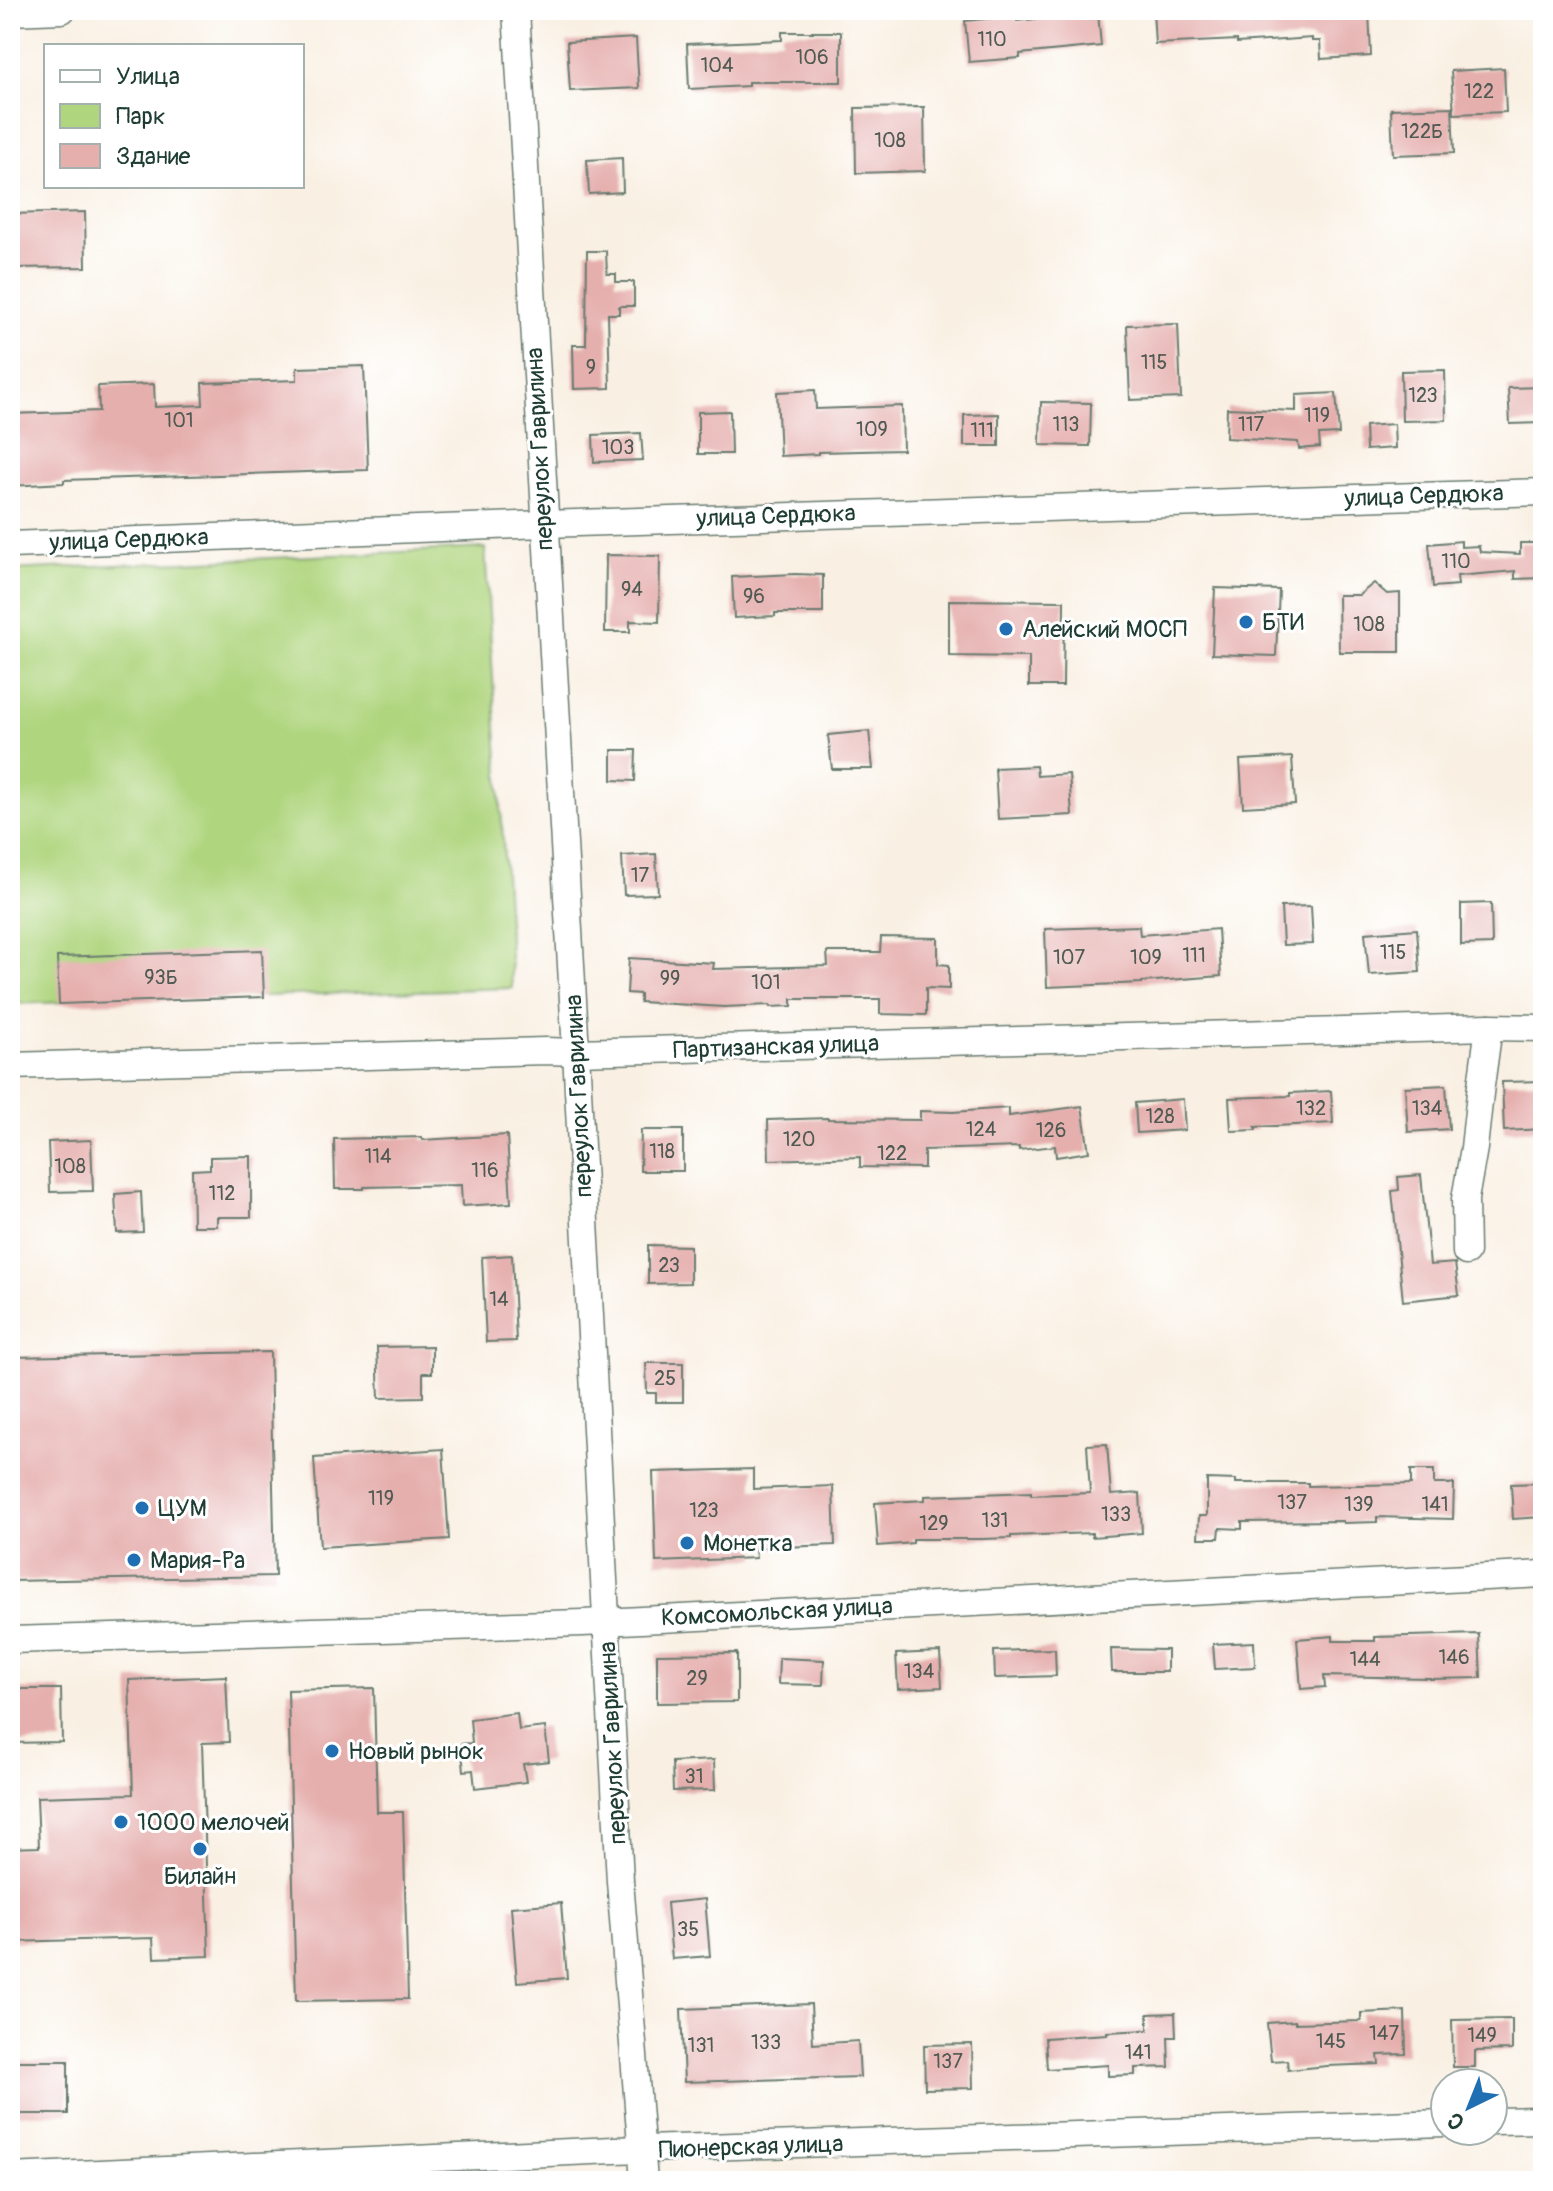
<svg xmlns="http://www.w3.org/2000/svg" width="1553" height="2191" font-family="Pangolin,sans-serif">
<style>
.green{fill:#afd57e;stroke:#678959;stroke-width:2}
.building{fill:#e5afad}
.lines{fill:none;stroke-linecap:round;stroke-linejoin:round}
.street-casing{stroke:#6b7c71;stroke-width:29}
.street{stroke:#fff;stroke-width:26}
.poi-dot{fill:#1f6fb2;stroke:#fff;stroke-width:3}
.labels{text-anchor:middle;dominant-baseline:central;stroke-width:6;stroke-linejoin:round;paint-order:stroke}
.number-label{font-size:20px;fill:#505a52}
.street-label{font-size:24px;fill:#1f3d34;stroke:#fff}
.poi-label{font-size:24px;fill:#1f3d34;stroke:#fff;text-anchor:start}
</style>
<rect width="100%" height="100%" fill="#fff"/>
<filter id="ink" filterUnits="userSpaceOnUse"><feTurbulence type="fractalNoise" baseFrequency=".0125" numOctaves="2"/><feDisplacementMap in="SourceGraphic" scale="16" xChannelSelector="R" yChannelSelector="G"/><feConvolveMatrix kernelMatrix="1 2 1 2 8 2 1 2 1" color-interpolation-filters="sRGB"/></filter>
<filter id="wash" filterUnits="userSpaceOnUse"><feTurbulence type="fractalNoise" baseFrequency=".006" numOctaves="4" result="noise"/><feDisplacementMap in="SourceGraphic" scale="32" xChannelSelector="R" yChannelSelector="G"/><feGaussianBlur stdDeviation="1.8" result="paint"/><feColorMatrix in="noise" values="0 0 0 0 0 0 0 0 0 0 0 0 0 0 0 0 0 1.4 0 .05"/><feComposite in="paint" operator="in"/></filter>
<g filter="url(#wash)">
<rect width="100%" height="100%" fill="#f9f0e3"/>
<polygon class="green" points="485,548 512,988 10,1004 10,570"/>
<g id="blocks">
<g class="building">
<polygon points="1153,10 1369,10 1371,56 1321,59 1320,41 1312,41 1312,38 1237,43 1237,40 1155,44"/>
<polygon points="1098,13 1101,46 1020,54 1020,58 969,62 965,21 1016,16 1017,21"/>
<polygon points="782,32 841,32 841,82 748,82 748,86 689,89 687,44 782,40"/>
<polygon points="636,38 639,88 570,91 567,42"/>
<polygon points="1504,68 1506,112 1454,114 1451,71"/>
<polygon points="924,107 925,171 856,173 855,108"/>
<polygon points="1452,107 1454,153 1393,155 1391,109"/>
<polygon points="622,158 623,192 589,194 587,160"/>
<polygon points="85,212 86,267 10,268 10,214"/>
<polygon points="587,251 606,251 607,274 616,274 616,282 634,282 634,306 619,306 619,314 608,314 610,388 574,389 573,345 586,345"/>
<polygon points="1178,324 1181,398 1130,400 1127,325"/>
<polygon points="364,366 368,470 64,480 64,483 10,486 10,414 99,411 98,386 154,384 155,407 203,405 202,383 297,380 297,368"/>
<polygon points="1445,370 1446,420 1402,421 1401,371"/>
<polygon points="1543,387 1543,423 1510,424 1508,388"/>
<polygon points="815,390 816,409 902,406 903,450 818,452 818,454 780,456 777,392"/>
<polygon points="1336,393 1339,434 1319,435 1320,447 1299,449 1298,442 1226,438 1227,408 1296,411 1296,395"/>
<polygon points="1041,402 1091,403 1090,446 1040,445"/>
<polygon points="730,411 731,454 698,454 698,412"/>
<polygon points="999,414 999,446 964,446 964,415"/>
<polygon points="1394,424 1395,448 1366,450 1365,426"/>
<polygon points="641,433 643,460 594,462 593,435"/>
<polygon points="1461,541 1461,547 1479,546 1480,552 1520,554 1520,543 1543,543 1543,578 1515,579 1515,571 1457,576 1458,585 1433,587 1429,544"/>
<polygon points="606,555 660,556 659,622 630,621 630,632 605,632"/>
<polygon points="795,574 823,575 823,613 775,613 775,616 734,618 732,577"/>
<polygon points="1374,583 1387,594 1400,593 1400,652 1339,652 1338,595 1359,595"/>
<polygon points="1215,588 1279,590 1276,656 1212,654"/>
<polygon points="949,600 1064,601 1063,686 1029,686 1029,657 949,656"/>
<polygon points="869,731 873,769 832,769 828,735"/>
<polygon points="612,750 636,750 635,781 612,780"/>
<polygon points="1292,757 1295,804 1243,807 1240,760"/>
<polygon points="1036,766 1037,776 1069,774 1072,815 998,819 995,768"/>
<polygon points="656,854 658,894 624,895 622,856"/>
<polygon points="1491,903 1492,944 1461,945 1461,904"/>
<polygon points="1311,906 1313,944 1283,945 1281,907"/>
<polygon points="1139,926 1140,935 1218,929 1221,976 1142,982 1142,983 1047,987 1045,929"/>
<polygon points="1417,929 1420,972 1369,975 1365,933"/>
<polygon points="881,937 938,938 938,964 949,965 949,989 926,988 926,1015 880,1014 880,999 792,999 792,1006 770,1007 770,1005 724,1007 640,1002 640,994 627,993 629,958 714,963 713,969 828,966 827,952 880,952"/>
<polygon points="262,950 264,997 59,1004 57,957"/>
<polygon points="1543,1081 1543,1129 1504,1131 1502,1082"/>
<polygon points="1446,1085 1449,1129 1408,1132 1405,1087"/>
<polygon points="1331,1091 1333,1123 1255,1127 1256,1130 1231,1131 1229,1098 1290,1096 1290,1093"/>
<polygon points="1183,1099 1185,1130 1137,1133 1135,1103"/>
<polygon points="1082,1106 1089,1152 1056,1157 1055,1146 1019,1150 1019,1147 924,1150 924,1168 860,1167 860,1157 769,1160 768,1120 828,1118 828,1119 920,1120 920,1111 953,1112 1009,1108 1009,1116"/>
<polygon points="641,1130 683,1130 683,1171 640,1171"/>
<polygon points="507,1135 511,1203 462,1206 461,1185 364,1187 364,1189 335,1189 334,1139 422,1137 422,1140"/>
<polygon points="91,1140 93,1191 50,1192 48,1142"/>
<polygon points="251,1156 251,1217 217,1217 217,1226 193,1226 192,1170 210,1169 210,1157"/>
<polygon points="1421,1175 1430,1265 1455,1263 1459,1295 1403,1301 1392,1191 1399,1190 1398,1177"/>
<polygon points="141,1192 143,1232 117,1233 115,1194"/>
<polygon points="648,1245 690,1246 690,1283 648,1284"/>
<polygon points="512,1255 516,1341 486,1342 482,1257"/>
<polygon points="432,1346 432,1373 423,1373 423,1397 379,1398 377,1347"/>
<polygon points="270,1352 275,1576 10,1581 10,1357"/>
<polygon points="646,1363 683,1363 683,1402 656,1402 656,1393 647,1393"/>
<polygon points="1107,1444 1111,1495 1140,1493 1142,1533 1092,1537 1092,1533 1011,1536 1011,1538 982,1539 913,1539 913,1543 878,1546 875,1503 925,1500 925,1496 1031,1492 1031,1495 1090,1493 1087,1445"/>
<polygon points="443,1449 449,1539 320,1547 314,1458"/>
<polygon points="753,1469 753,1489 833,1486 835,1545 755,1548 756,1558 656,1562 653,1472"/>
<polygon points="1411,1470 1434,1470 1434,1484 1454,1484 1453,1519 1377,1517 1377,1522 1343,1523 1343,1521 1242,1522 1242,1529 1220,1528 1219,1538 1198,1538 1199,1516 1207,1516 1207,1479 1236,1480 1236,1483 1308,1483 1308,1486 1411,1484"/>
<polygon points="1543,1483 1543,1517 1513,1519 1511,1484"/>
<polygon points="1479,1634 1481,1678 1430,1679 1430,1678 1324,1676 1325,1687 1301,1689 1297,1639 1333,1636 1333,1641 1375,1641 1375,1637"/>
<polygon points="1254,1642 1255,1667 1215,1669 1213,1644"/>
<polygon points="1055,1649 1056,1676 995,1678 994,1651"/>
<polygon points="1111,1649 1167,1650 1167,1672 1112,1672"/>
<polygon points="940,1652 942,1687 898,1689 896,1654"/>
<polygon points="737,1653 737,1702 657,1703 657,1654"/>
<polygon points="779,1658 824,1660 823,1685 778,1684"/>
<polygon points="226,1676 229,1742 202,1743 209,1956 154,1958 153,1938 10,1942 10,1848 39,1847 37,1797 133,1794 129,1680"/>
<polygon points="374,1688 377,1812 403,1812 408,1999 296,2001 288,1690"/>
<polygon points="10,1689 61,1689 62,1742 10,1743"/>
<polygon points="517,1713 519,1730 545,1727 549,1761 523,1764 526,1782 475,1788 473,1770 464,1771 461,1744 472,1743 470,1719"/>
<polygon points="714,1760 715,1790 673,1791 672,1762"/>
<polygon points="705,1899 710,1956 672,1959 667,1903"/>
<polygon points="561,1903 567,1978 517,1982 511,1907"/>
<polygon points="811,2004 813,2044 858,2041 860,2077 684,2082 681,2009"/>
<polygon points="1405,2011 1406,2054 1378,2055 1379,2064 1327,2066 1288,2070 1287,2060 1271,2061 1267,2023 1295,2021 1295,2023 1361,2021 1361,2013"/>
<polygon points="1175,2013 1176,2037 1168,2037 1169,2067 1135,2068 1135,2075 1108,2076 1108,2065 1047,2069 1045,2038 1107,2034 1107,2032 1148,2030 1148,2014"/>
<polygon points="1512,2019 1512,2050 1475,2051 1475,2067 1453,2067 1452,2020"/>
<polygon points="972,2044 973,2088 925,2089 924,2045"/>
<rect x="10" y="2061" width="58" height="53"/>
</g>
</g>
</g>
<g filter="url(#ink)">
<use href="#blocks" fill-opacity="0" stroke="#6b7c71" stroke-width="2"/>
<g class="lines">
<g class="street-casing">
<g id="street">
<polyline points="516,10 576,1052 620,1881 644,2181"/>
<polyline points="10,12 62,10"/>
<polyline points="10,545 545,524 1543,492"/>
<polyline points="10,1066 546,1051 576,1052 1489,1027 1543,1028"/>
<polyline points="1466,1252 1465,1199 1474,1148 1480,1093 1489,1027"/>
<polyline points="10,1640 583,1623 1543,1574"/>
<polyline points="1493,2121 1543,2120"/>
<polyline points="10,2177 614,2150 1445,2123"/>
</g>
</g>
<use href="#street" class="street"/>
</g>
</g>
<g class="poi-dot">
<circle cx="1246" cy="622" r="8"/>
<circle cx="1006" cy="629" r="8"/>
<circle cx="142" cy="1508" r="8"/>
<circle cx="687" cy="1543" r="8"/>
<circle cx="134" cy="1560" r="8"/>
<circle cx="332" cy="1751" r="8"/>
<circle cx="121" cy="1822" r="8"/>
<circle cx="200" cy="1849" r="8"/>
</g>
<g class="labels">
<g class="number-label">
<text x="992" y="39">110</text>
<text x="812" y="57">106</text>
<text x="717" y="65">104</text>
<text x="1479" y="91">122</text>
<text x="1422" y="131">122Б</text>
<text x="890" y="140">108</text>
<text x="1154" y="362">115</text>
<text x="591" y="367">9</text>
<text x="1423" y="395">123</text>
<text x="1317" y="415">119</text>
<text x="179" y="420">101</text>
<text x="1066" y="424">113</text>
<text x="1251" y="424">117</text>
<text x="872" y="429">109</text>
<text x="982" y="430">111</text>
<text x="618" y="447">103</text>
<text x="1456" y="561">110</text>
<text x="632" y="589">94</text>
<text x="754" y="596">96</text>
<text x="1369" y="624">108</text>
<text x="640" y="875">17</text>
<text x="1393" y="952">115</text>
<text x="1194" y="955">111</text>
<text x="1069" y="957">107</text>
<text x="1146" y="957">109</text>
<text x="161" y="977">93Б</text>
<text x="670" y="978">99</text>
<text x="766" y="982">101</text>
<text x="1311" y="1108">132</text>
<text x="1427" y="1108">134</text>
<text x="1160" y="1116">128</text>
<text x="981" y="1129">124</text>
<text x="1051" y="1130">126</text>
<text x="799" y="1139">120</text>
<text x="662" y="1151">118</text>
<text x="892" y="1153">122</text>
<text x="378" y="1156">114</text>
<text x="70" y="1166">108</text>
<text x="485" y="1170">116</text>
<text x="222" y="1193">112</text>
<text x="669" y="1265">23</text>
<text x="499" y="1299">14</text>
<text x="665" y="1378">25</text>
<text x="381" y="1498">119</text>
<text x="1292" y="1502">137</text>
<text x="1359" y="1504">139</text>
<text x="1435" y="1504">141</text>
<text x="704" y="1510">123</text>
<text x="1116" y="1514">133</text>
<text x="995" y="1520">131</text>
<text x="934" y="1523">129</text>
<text x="1454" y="1657">146</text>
<text x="1365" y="1659">144</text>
<text x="919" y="1671">134</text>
<text x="697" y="1678">29</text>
<text x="694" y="1776">31</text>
<text x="688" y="1929">35</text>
<text x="1384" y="2033">147</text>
<text x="1482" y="2035">149</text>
<text x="1331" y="2041">145</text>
<text x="766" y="2042">133</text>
<text x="701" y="2045">131</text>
<text x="1138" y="2052">141</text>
<text x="948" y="2061">137</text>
</g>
<g class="street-label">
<text transform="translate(540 449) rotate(-93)">переулок Гаврилина</text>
<text transform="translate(1424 496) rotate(-2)">улица Сердюка</text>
<text transform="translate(776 516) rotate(-2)">улица Сердюка</text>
<text transform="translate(129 540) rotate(-2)">улица Сердюка</text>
<text transform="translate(776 1047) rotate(-2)">Партизанская улица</text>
<text transform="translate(579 1096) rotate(-93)">переулок Гаврилина</text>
<text transform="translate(777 1612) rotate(-3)">Комсомольская улица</text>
<text transform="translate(613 1743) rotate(-93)">переулок Гаврилина</text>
<text transform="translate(751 2147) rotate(-2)">Пионерская улица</text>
</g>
<g class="poi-label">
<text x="1262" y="622">БТИ</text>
<text x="1022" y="629">Алейский МОСП</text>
<text x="158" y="1508">ЦУМ</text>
<text x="703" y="1543">Монетка</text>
<text x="150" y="1560">Мария-Ра</text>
<text x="348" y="1751">Новый рынок</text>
<text x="137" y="1822">1000 мелочей</text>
<text x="200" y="1876" text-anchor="middle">Билайн</text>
</g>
</g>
<rect width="1553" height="2191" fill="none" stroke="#fff" stroke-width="40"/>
<rect x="44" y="44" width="260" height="144" fill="#ffffff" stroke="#a5b1ae" stroke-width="2"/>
<rect x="60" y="70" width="40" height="12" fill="#ffffff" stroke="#a5b1ae" stroke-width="2"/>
<text x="116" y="84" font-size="24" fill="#1f3d34">Улица</text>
<rect x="60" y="104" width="40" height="24" fill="#afd57e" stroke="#a5b1ae" stroke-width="2"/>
<text x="116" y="124" font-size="24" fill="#1f3d34">Парк</text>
<rect x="60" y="144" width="40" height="24" fill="#e5afad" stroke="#a5b1ae" stroke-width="2"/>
<text x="116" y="164" font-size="24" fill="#1f3d34">Здание</text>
<g transform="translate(1469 2107) rotate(223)"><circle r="38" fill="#ffffff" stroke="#a5b1ae" stroke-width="2"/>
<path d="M0-6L14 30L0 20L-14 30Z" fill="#1f6fb2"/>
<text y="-12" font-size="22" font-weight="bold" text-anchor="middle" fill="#1f3d34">С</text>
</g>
</svg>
